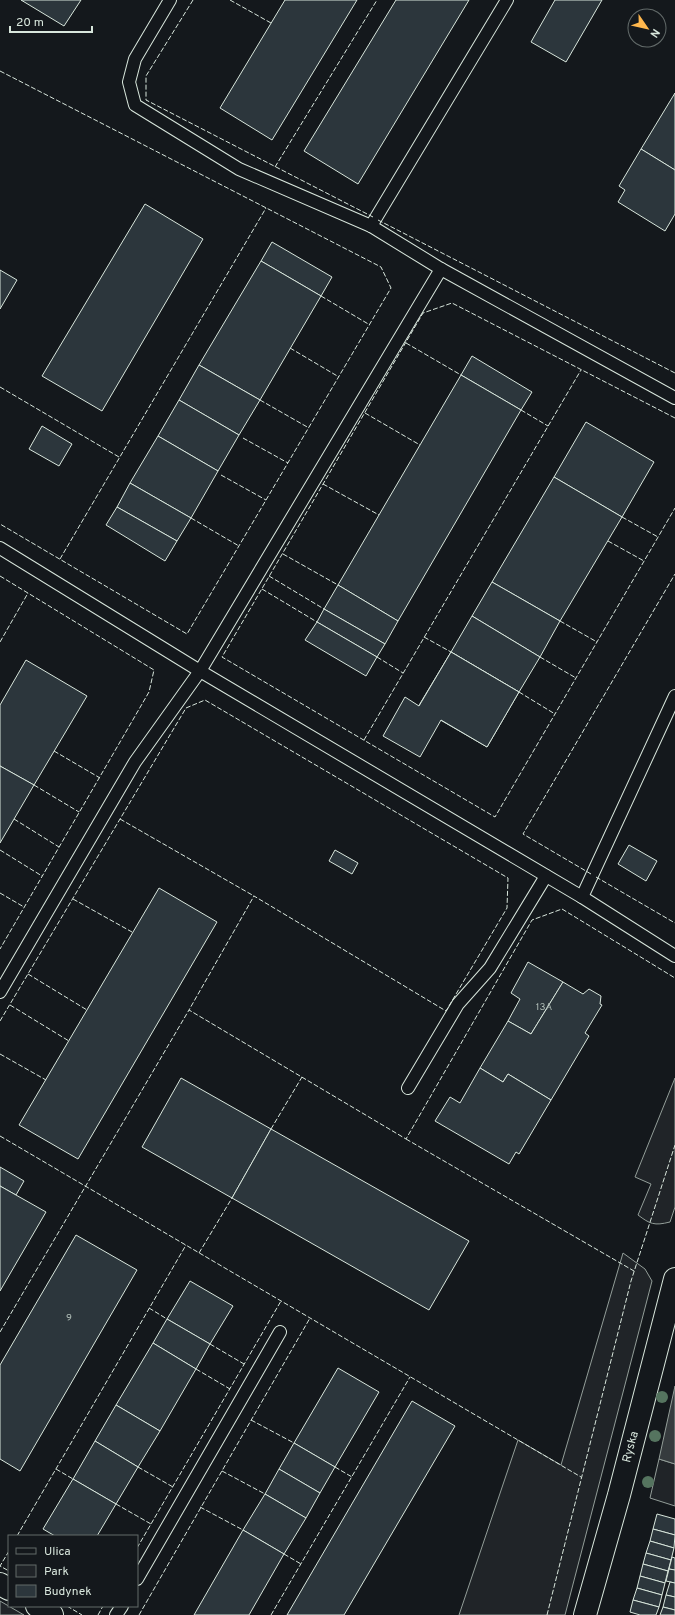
<svg xmlns="http://www.w3.org/2000/svg" width="675" height="1615" font-family="Overpass,sans-serif">
<style>
.green{fill:#202428;stroke:#939e99}
.water{fill:#363b3e;stroke:#939e99}
.building{fill:#2c363c;stroke:#d8e6dc}
.lines{fill:none;stroke-linecap:round;stroke-linejoin:round}
.lane-casing{stroke:#d8e6dc;stroke-width:14}
.street-casing{stroke:#d8e6dc;stroke-width:24}
.lane{stroke:#14181c;stroke-width:12}
.street{stroke:#14181c;stroke-width:22}
.fence{stroke:#d8e6dc;stroke-width:1;stroke-dasharray:5 2;stroke-linecap:butt}
.tree{fill:#55745f}
.labels{text-anchor:middle;dominant-baseline:central;stroke-width:3;stroke-linejoin:round;paint-order:stroke}
.number-label{font-size:10px;fill:#adbab4}
.street-label{font-size:12px;fill:#d8e6dc;stroke:#14181c}
</style>
<rect width="100%" height="100%" fill="#14181c"/>
<g class="green">
<path d="M675 1078V1207L670 1222C654 1226 650 1224 638 1215L651 1184 635 1177Z"/>
<polygon points="623,1253 645,1269 652,1281 565,1615 459,1615 518,1440 561,1465"/>
<polygon points="659,1459 675,1464 675,1506 650,1498"/>
<polygon points="0,1601 24,1615 0,1615"/>
</g>
<polygon class="water" points="675,1386 675,1464 659,1459"/>
<g class="building">
<polygon points="21,0 81,0 64,26"/>
<polygon points="285,0 357,0 272,140 220,108"/>
<polygon points="396,0 469,0 358,184 304,151"/>
<polygon points="555,0 602,0 566,62 531,42"/>
<polygon points="675,93 675,170 641,149"/>
<polygon points="641,149 675,170 675,214 665,231 618,202 625,190 619,186"/>
<polygon points="145,204 203,239 102,411 42,376"/>
<polygon points="272,242 332,277 321,296 261,261"/>
<polygon points="261,261 321,296 260,400 199,365"/>
<polygon points="0,270 17,280 0,309"/>
<polygon points="472,356 532,392 521,410 461,375"/>
<polygon points="199,365 260,400 239,435 179,400"/>
<polygon points="461,375 521,410 398,621 338,585"/>
<polygon points="179,400 239,435 218,471 158,436"/>
<polygon points="586,422 654,462 622,517 554,477"/>
<polygon points="42,426 72,444 59,466 29,449"/>
<polygon points="158,436 218,471 191,518 130,483"/>
<polygon points="554,477 622,517 560,621 492,582"/>
<polygon points="130,483 191,518 177,541 117,507"/>
<polygon points="117,507 177,541 165,561 106,525"/>
<polygon points="492,582 560,621 540,657 472,616"/>
<polygon points="338,585 398,621 385,644 324,609"/>
<polygon points="324,609 385,644 377,657 317,622"/>
<polygon points="472,616 540,657 519,692 451,652"/>
<polygon points="317,622 377,657 366,676 305,640"/>
<polygon points="451,652 519,692 487,747 418,707"/>
<polygon points="451,652 519,692 487,747 441,720 420,757 383,736 405,697 419,706"/>
<polygon points="26,660 87,696 34,785 0,766 0,705"/>
<polygon points="0,766 34,785 0,843"/>
<polygon points="629,845 657,861 646,881 618,864"/>
<polygon points="335,850 358,863 352,874 329,861"/>
<polygon points="159,888 217,922 78,1159 19,1125"/>
<polygon points="528,962 563,982 531,1034 508,1021 520,999 511,993"/>
<polygon points="563,982 583,994 589,989 601,996 600,1004 602,1005 585,1033 589,1036 551,1100 508,1074 503,1082 480,1068 508,1021 531,1034"/>
<polygon points="480,1068 503,1082 508,1074 551,1100 519,1154 516,1152 509,1164 435,1121 450,1097 460,1103"/>
<polygon points="181,1078 271,1129 232,1198 142,1147"/>
<polygon points="271,1129 469,1241 429,1310 232,1198"/>
<polygon points="0,1167 24,1181 16,1195 0,1186"/>
<polygon points="0,1186 46,1212 0,1291"/>
<polygon points="76,1235 137,1270 20,1471 0,1459 0,1365"/>
<polygon points="190,1281 233,1306 210,1344 167,1319"/>
<polygon points="167,1319 210,1344 196,1369 153,1343"/>
<polygon points="153,1343 196,1369 160,1431 116,1405"/>
<polygon points="338,1368 379,1392 335,1467 294,1443"/>
<polygon points="412,1401 455,1426 344,1615 287,1615"/>
<polygon points="116,1405 160,1431 138,1467 95,1441"/>
<polygon points="95,1441 138,1467 116,1504 73,1479"/>
<polygon points="294,1443 335,1467 320,1493 279,1469"/>
<polygon points="279,1469 320,1493 306,1518 265,1494"/>
<polygon points="73,1479 116,1504 97,1536 55,1536 43,1529"/>
<polygon points="265,1494 306,1518 284,1554 243,1530"/>
<polygon points="657,1514 675,1519 675,1535 653,1529"/>
<polygon points="653,1529 675,1535 674,1548 650,1541"/>
<polygon points="243,1530 284,1554 249,1615 194,1615"/>
<polygon points="650,1541 674,1548 671,1560 646,1553"/>
<polygon points="646,1553 671,1560 668,1571 643,1564"/>
<polygon points="672,1557 675,1558 675,1570 669,1569"/>
<polygon points="643,1564 668,1571 665,1583 640,1576"/>
<polygon points="669,1569 675,1570 675,1583 666,1581"/>
<polygon points="640,1576 665,1583 662,1595 637,1588"/>
<polygon points="670,1582 675,1583 675,1597 666,1595"/>
<polygon points="637,1588 662,1595 659,1607 633,1600"/>
<polygon points="666,1595 675,1597 675,1610 663,1607"/>
<polygon points="633,1600 659,1607 656,1615 640,1615 630,1612"/>
<polygon points="663,1607 675,1610 675,1615 660,1615"/>
</g>
<g class="lines">
<g class="lane-casing">
<g id="lane">
<polyline points="170,0 135,59 129,82 135,105 239,169 371,226 441,269 675,398"/>
<polyline points="371,226 507,0"/>
<polyline points="0,548 200,671 582,897 675,956"/>
<polyline points="582,897 675,696"/>
<polyline points="0,992 135,762 200,671 441,269"/>
<polyline points="408,1088 458,1004 490,968 546,876"/>
<polyline points="137,1579 280,1332"/>
<polyline points="116,1615 122,1606"/>
</g>
</g>
<g class="street-casing">
<g id="street">
<polyline points="0,1584 9,1589"/>
<polyline points="37,1606 52,1615"/>
<polyline points="585,1615 619,1495 675,1279"/>
</g>
</g>
<use href="#lane" class="lane"/>
<use href="#street" class="street"/>
<g class="fence">
<polyline points="193,0 146,76 146,100 373,217"/>
<polyline points="230,0 271,23"/>
<polyline points="0,71 381,267 391,288 187,634 0,524"/>
<polyline points="275,167 377,0"/>
<polyline points="378,220 675,373"/>
<polyline points="321,296 370,325"/>
<polyline points="406,343 461,375"/>
<polyline points="290,348 339,377"/>
<polyline points="0,387 119,457"/>
<polyline points="260,400 309,428"/>
<polyline points="521,410 548,426"/>
<polyline points="365,413 420,445"/>
<polyline points="675,418 452,303 423,313 222,657 495,817 675,508"/>
<polyline points="243,438 288,463"/>
<polyline points="221,475 266,500"/>
<polyline points="323,484 379,515"/>
<polyline points="622,517 658,537"/>
<polyline points="191,518 239,546"/>
<polyline points="608,541 644,561"/>
<polyline points="283,554 338,585"/>
<polyline points="60,559 266,208"/>
<polyline points="0,576 154,670 149,692 0,949"/>
<polyline points="269,576 324,609"/>
<polyline points="262,589 317,622"/>
<polyline points="560,621 597,642"/>
<polyline points="424,637 451,652"/>
<polyline points="0,642 28,593"/>
<polyline points="377,657 403,673"/>
<polyline points="540,657 576,678"/>
<polyline points="519,692 555,714"/>
<polyline points="364,740 581,370"/>
<polyline points="54,751 100,778"/>
<polyline points="34,785 79,812"/>
<polyline points="14,819 59,847"/>
<polyline points="120,819 254,896"/>
<polyline points="0,850 42,876"/>
<polyline points="591,874 523,834 675,574"/>
<polyline points="596,877 675,923"/>
<polyline points="0,893 24,907"/>
<polyline points="73,899 132,932"/>
<polyline points="28,974 87,1010"/>
<polyline points="10,1005 69,1041"/>
<polyline points="0,1021 186,708 205,700 508,878 507,908 446,1011 254,896 189,1010 406,1139 532,920 562,909 675,978"/>
<polyline points="0,1054 46,1080"/>
<polyline points="271,1129 302,1077"/>
<polyline points="0,1136 581,1477"/>
<polyline points="406,1139 634,1271"/>
<polyline points="199,1253 232,1198"/>
<polyline points="149,1308 167,1319"/>
<polyline points="0,1332 189,1010"/>
<polyline points="210,1344 244,1364"/>
<polyline points="196,1369 230,1389"/>
<polyline points="251,1420 294,1443"/>
<polyline points="138,1467 173,1487"/>
<polyline points="335,1467 352,1477"/>
<polyline points="56,1469 73,1479"/>
<polyline points="222,1471 265,1494"/>
<polyline points="116,1504 151,1524"/>
<polyline points="200,1507 243,1530"/>
<polyline points="17,1536 186,1245"/>
<polyline points="137,1548 281,1301"/>
<polyline points="9,1551 0,1566 9,1571"/>
<polyline points="284,1554 301,1564"/>
<polyline points="67,1606 82,1615"/>
<polyline points="98,1615 103,1606"/>
<polyline points="139,1615 310,1318"/>
<polyline points="271,1615 410,1377"/>
<polyline points="547,1615 631,1281 675,1145"/>
</g>
</g>
<g class="tree">
<circle cx="662" cy="1397" r="6"/>
<circle cx="655" cy="1436" r="6"/>
<circle cx="648" cy="1482" r="6"/>
</g>
<g class="labels">
<g class="number-label">
<text x="544" y="1007">13A</text>
<text x="69" y="1318">9</text>
</g>
<g class="street-label">
<text transform="translate(631 1447) rotate(-75)">Ryska</text>
</g>
</g>
<rect x="8" y="1535" width="130" height="72" fill="#14181c" stroke="#626a69"/>
<rect x="16" y="1548" width="20" height="6" fill="#14181c" stroke="#626a69"/>
<text x="44" y="1555" font-size="12" fill="#d8e6dc">Ulica</text>
<rect x="16" y="1565" width="20" height="12" fill="#202428" stroke="#626a69"/>
<text x="44" y="1575" font-size="12" fill="#d8e6dc">Park</text>
<rect x="16" y="1585" width="20" height="12" fill="#2c363c" stroke="#626a69"/>
<text x="44" y="1595" font-size="12" fill="#d8e6dc">Budynek</text>
<g transform="translate(647 28) rotate(124)"><circle r="19" fill="#14181c" stroke="#626a69"/>
<path d="M0-3L7 15L0 10L-7 15Z" fill="#ffb74d"/>
<text y="-6" font-size="11" font-weight="bold" text-anchor="middle" fill="#d8e6dc">N</text>
</g>
<path d="M10 26v6h82v-6" fill="none" stroke="#d8e6dc" stroke-width="2"/>
<text x="16" y="26" font-size="12" fill="#d8e6dc" stroke="#14181c" stroke-width="3" paint-order="stroke">20 m</text>
</svg>
